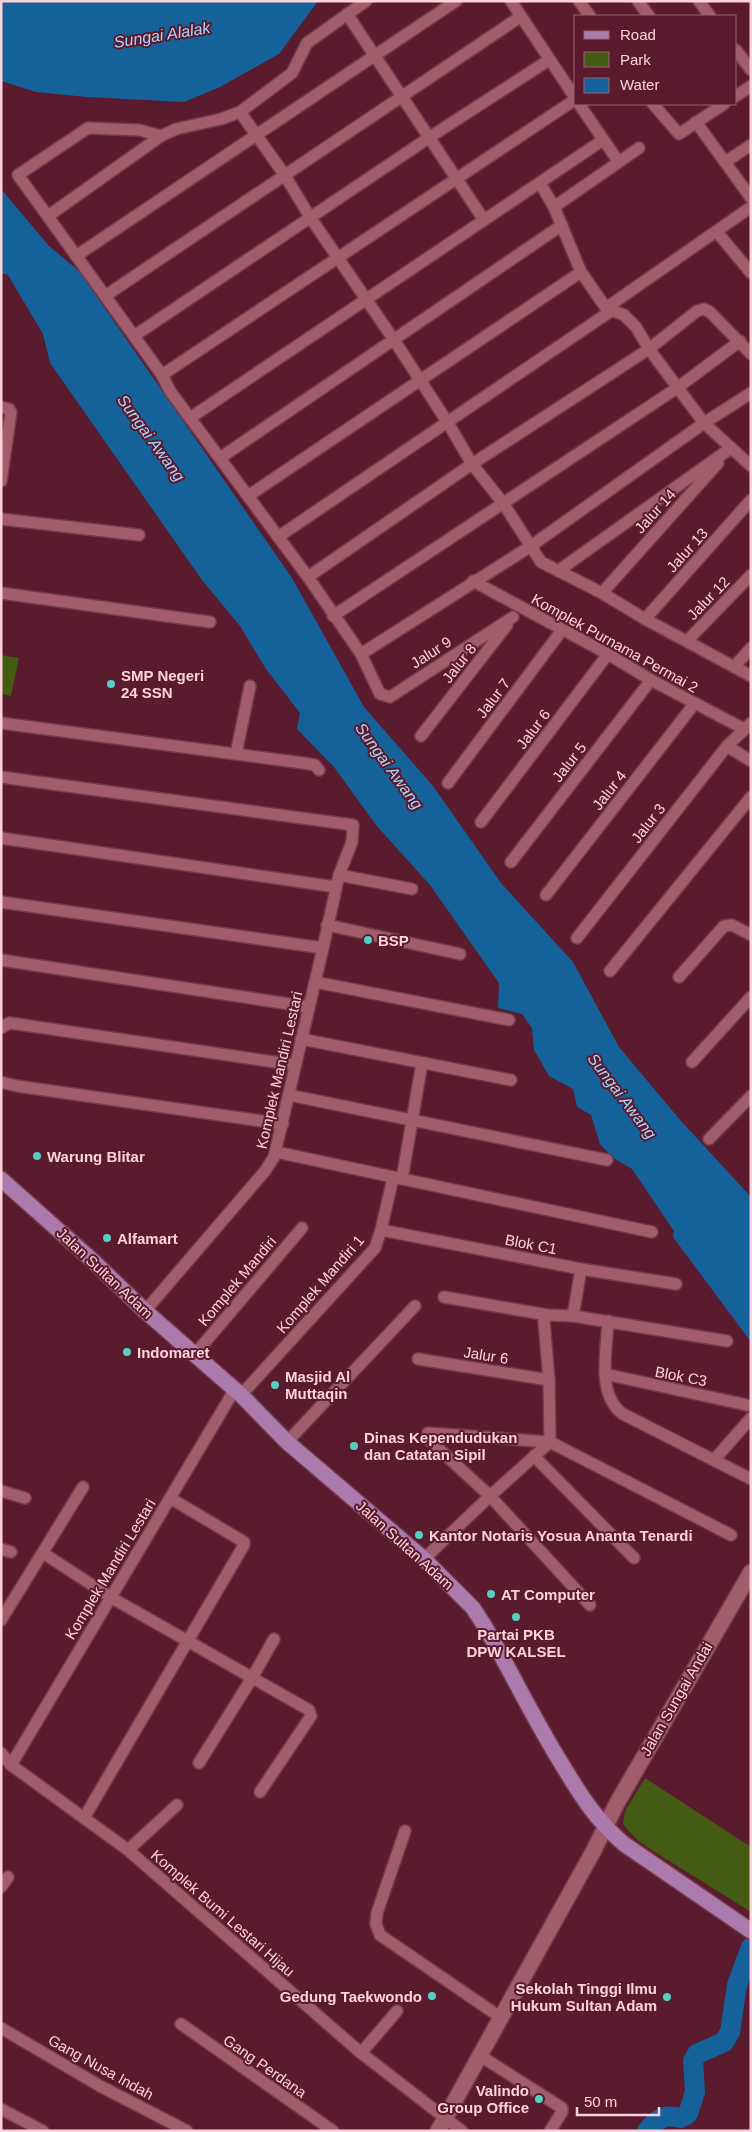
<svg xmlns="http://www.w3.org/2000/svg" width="752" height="2132" font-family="Helvetica,sans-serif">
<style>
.green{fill:#435b12}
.water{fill:#15629a}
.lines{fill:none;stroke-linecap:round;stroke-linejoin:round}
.river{stroke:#15629a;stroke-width:20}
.street-casing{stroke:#723b4c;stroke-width:14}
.secondary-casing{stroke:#723b4c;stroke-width:18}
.primary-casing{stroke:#723b4c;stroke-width:18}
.street{stroke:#a25d6c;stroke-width:11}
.secondary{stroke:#a25d6c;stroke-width:15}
.primary{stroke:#ac7aad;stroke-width:15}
.poi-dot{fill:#57cec2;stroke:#591b2d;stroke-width:2}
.labels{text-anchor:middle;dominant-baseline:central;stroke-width:4;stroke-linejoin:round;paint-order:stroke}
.street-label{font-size:15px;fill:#fcd3da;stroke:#591b2d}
.poi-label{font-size:15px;font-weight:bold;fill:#fcd3da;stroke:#591b2d;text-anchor:start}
.water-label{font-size:16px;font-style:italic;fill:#abd5fb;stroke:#591b2d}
</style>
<rect width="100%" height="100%" fill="#591b2d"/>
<g class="green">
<polygon points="1,655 19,658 11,696 1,694"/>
<path d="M645 1778 751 1847V1912C728 1898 705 1883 682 1869 662 1856 637 1844 623 1824L625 1811Z"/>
</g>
<g class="water">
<polygon points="1,1 318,1 279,54 220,87 184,102 87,97 36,92 1,81"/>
<polygon points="1,189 49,246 79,271 292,578 364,707 433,786 501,883 573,962 619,1047 681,1121 751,1197 751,1342 673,1237 674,1231 632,1169 612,1157 600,1144 591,1115 577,1107 573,1089 549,1076 534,1050 532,1028 522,1014 498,1008 499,983 430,885 376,825 334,767 297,729 300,713 266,669 240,626 202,580 50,363 43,334 8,275 1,273"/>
</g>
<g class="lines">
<path class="river" d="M647 2131C657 2118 666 2114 680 2118L688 2114 695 2092 693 2061 697 2054 724 2042 730 2032 737 1985 751 1947"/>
<g class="street-casing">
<g id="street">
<polyline points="366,1 307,43 292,73 240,112 221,119 176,129 161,136 139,130 88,128 18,175 162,375 170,391 190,418 308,577 361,654 380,694 390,697 513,617"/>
<polyline points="511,1 576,99"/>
<polyline points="579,1 590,16"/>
<polyline points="638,1 649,16"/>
<polyline points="699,1 710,16"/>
<polyline points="347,14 484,220"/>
<polyline points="736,50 751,70"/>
<polyline points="736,96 751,86"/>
<polyline points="579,104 618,161"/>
<polyline points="653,104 679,134 724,104"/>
<polyline points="240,112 284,174 310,217 394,340 448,423 472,464 503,503 541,562 602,593 645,619 751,676"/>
<polyline points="696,122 751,198"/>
<polyline points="725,162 751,145"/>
<polyline points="540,183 554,207 581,272 606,308 624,315 636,327 649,349 704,423 751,466"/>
<polyline points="554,207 639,148"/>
<polyline points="48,216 161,136"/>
<polyline points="717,232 751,273"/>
<polyline points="76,256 456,1"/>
<polyline points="105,296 520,17"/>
<polyline points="606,308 751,207"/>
<polyline points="134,336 430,137 549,60"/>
<polyline points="162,375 576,99"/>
<polyline points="1,407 9,409 11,412 1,481"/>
<polyline points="190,418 603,140"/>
<polyline points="220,458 562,225"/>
<polyline points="248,496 581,272"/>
<polyline points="1,519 139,535"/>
<polyline points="278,537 611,311"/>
<polyline points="558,571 731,448"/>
<polyline points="308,577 472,464 649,349 697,311 704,309 710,312 751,354"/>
<polyline points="473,581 608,654 651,680 744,729"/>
<polyline points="1,593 210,622"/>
<polyline points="602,593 718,463"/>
<polyline points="333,616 677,388 740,341"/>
<polyline points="645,619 751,500"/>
<polyline points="687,641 751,575"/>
<polyline points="361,654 531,546 704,423 751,393"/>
<polyline points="734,667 751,648"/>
<polyline points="1,723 303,763 315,765 319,770"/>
<polyline points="421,736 507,625"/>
<polyline points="727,746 751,761"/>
<polyline points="236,754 250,686"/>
<polyline points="1,777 353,825 352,842 339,875 323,948 274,1157 265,1171 145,1311"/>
<polyline points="448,783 562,630"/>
<polyline points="481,822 608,654"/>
<polyline points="1,838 336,887"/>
<polyline points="511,862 651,680"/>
<polyline points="339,875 412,889"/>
<polyline points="546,895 695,703"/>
<polyline points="1,902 323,948"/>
<polyline points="327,925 460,954"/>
<polyline points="577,938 727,746 751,723"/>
<polyline points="1,960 309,1007"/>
<polyline points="610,971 751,797"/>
<polyline points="679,977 724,926 732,925 751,935"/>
<polyline points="315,982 509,1020"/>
<polyline points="1,1028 9,1023 17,1024 295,1065"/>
<polyline points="301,1039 511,1080"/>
<polyline points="692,1062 751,997"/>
<polyline points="1,1082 17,1086 283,1124"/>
<polyline points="289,1095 607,1160"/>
<polyline points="709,1139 751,1096"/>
<polyline points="276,1152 652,1232"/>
<polyline points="402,1179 422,1063"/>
<polyline points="381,1230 581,1269 676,1284"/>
<polyline points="444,1297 547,1315"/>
<polyline points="573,1316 727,1341"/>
<path d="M608 1321C607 1349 596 1395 623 1414L751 1479"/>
<polyline points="195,1354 302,1228"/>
<polyline points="418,1359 549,1380"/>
<polyline points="605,1374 751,1406"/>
<polyline points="241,1395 375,1248 381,1230 393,1178"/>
<polyline points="287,1442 415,1306"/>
<polyline points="534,1456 634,1558"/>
<polyline points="714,1460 751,1418"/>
<polyline points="1,1491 25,1498"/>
<polyline points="1,1549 11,1552"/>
<polyline points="43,1553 112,1598 309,1710 311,1716 260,1792"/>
<polyline points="424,1559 490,1496 550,1442 549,1380 544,1321 547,1315 573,1316 581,1269"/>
<polyline points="590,1605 490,1496 428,1439 428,1433 550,1442 731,1535"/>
<polyline points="1,1620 83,1487"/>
<polyline points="1,1753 11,1765 128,1850 361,2053 462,2131"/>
<polyline points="199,1763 252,1678 274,1639"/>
<polyline points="11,1765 235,1389"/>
<polyline points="84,1818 244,1545 244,1542 170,1498"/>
<polyline points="405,1831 377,1913 376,1924 380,1935 500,2017"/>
<polyline points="128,1850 177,1805"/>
<polyline points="1,1887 8,1877"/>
<polyline points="181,2024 333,2131"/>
<polyline points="1,2028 100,2086 187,2131"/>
<polyline points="361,2053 397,2011"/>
<polyline points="479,2055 562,2108 562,2112 550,2131"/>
<polyline points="1,2109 43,2131"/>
</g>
</g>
<g class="secondary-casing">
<polyline id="secondary" points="438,2131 594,1850 617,1803 751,1572"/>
</g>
<g class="primary-casing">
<path id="primary" d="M1 1179 92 1260 145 1311 241 1395 287 1442 424 1559 473 1608 484 1625C511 1671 534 1720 563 1766 581 1796 596 1820 624 1844L751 1931"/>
</g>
<use href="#street" class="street"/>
<use href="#secondary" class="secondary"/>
<use href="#primary" class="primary"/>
</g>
<g class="poi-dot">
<circle cx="111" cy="684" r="5"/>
<circle cx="368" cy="940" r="5"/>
<circle cx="37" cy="1156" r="5"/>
<circle cx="107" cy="1238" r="5"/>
<circle cx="127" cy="1352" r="5"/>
<circle cx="275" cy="1385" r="5"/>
<circle cx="354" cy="1446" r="5"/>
<circle cx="419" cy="1535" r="5"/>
<circle cx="491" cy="1594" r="5"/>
<circle cx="516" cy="1617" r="5"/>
<circle cx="432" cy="1996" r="5"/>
<circle cx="667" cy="1997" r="5"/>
<circle cx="539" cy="2099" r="5"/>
</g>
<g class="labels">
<g class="street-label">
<text transform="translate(655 511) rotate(-48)">Jalur 14</text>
<text transform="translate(687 550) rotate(-48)">Jalur 13</text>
<text transform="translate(708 598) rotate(-46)">Jalur 12</text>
<text transform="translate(615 643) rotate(29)">Komplek Purnama Permai 2</text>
<text transform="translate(431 652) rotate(-33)">Jalur 9</text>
<text transform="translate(459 663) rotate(-52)">Jalur 8</text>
<text transform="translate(493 698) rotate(-53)">Jalur 7</text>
<text transform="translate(533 729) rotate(-53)">Jalur 6</text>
<text transform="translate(569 762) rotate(-52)">Jalur 5</text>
<text transform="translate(609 790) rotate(-52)">Jalur 4</text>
<text transform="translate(648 823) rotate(-52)">Jalur 3</text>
<text transform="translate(279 1070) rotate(-77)">Komplek Mandiri Lestari</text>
<text transform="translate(531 1244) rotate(11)">Blok C1</text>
<text transform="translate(105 1273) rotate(43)">Jalan Sultan Adam</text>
<text transform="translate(237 1281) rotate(-50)">Komplek Mandiri</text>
<text transform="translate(320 1284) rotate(-49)">Komplek Mandiri 1</text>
<text transform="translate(486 1355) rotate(9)">Jalur 6</text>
<text transform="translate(681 1376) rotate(11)">Blok C3</text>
<text transform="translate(405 1545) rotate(42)">Jalan Sultan Adam</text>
<text transform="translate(110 1569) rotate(-59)">Komplek Mandiri Lestari</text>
<text transform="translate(676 1699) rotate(-60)">Jalan Sungai Andai</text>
<text transform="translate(223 1913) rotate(41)">Komplek Bumi Lestari Hijau</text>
<text transform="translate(265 2066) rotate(35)">Gang Perdana</text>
<text transform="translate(101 2067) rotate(29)">Gang Nusa Indah</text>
</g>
<g class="poi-label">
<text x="121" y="675">SMP Negeri<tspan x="121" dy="17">24 SSN</tspan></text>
<text x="378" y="940">BSP</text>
<text x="47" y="1156">Warung Blitar</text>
<text x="117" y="1238">Alfamart</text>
<text x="137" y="1352">Indomaret</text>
<text x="285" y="1376">Masjid Al<tspan x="285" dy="17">Muttaqin</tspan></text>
<text x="364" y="1437">Dinas Kependudukan<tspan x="364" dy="17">dan Catatan Sipil</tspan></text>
<text x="429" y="1535">Kantor Notaris Yosua Ananta Tenardi</text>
<text x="501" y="1594">AT Computer</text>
<text x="516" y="1634" text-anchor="middle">Partai PKB<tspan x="516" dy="17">DPW KALSEL</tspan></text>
<text x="657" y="1988" text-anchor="end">Sekolah Tinggi Ilmu<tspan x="657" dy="17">Hukum Sultan Adam</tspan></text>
<text x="422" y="1996" text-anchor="end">Gedung Taekwondo</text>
<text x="529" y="2090" text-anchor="end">Valindo<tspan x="529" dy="17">Group Office</tspan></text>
</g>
<g class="water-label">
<text transform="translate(162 35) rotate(-9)">Sungai Alalak</text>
<text transform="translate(151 438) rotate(54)">Sungai Awang</text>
<text transform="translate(389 766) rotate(54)">Sungai Awang</text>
<text transform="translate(622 1096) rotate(53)">Sungai Awang</text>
</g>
</g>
<rect width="752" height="2132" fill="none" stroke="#fcd3da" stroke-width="5"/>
<rect x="574" y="15" width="162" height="90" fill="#591b2d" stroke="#9a6572"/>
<rect x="584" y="31" width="25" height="8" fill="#ac7aad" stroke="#9a6572"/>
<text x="620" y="40" font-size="15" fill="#fcd3da">Road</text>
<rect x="584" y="52" width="25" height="15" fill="#435b12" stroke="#9a6572"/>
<text x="620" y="65" font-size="15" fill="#fcd3da">Park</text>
<rect x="584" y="78" width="25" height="15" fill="#15629a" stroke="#9a6572"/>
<text x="620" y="90" font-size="15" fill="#fcd3da">Water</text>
<path d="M577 2107v8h82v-8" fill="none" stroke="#fcd3da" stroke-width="2.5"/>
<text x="584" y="2107" font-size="15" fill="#fcd3da" stroke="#591b2d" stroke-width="4" paint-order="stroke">50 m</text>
</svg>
